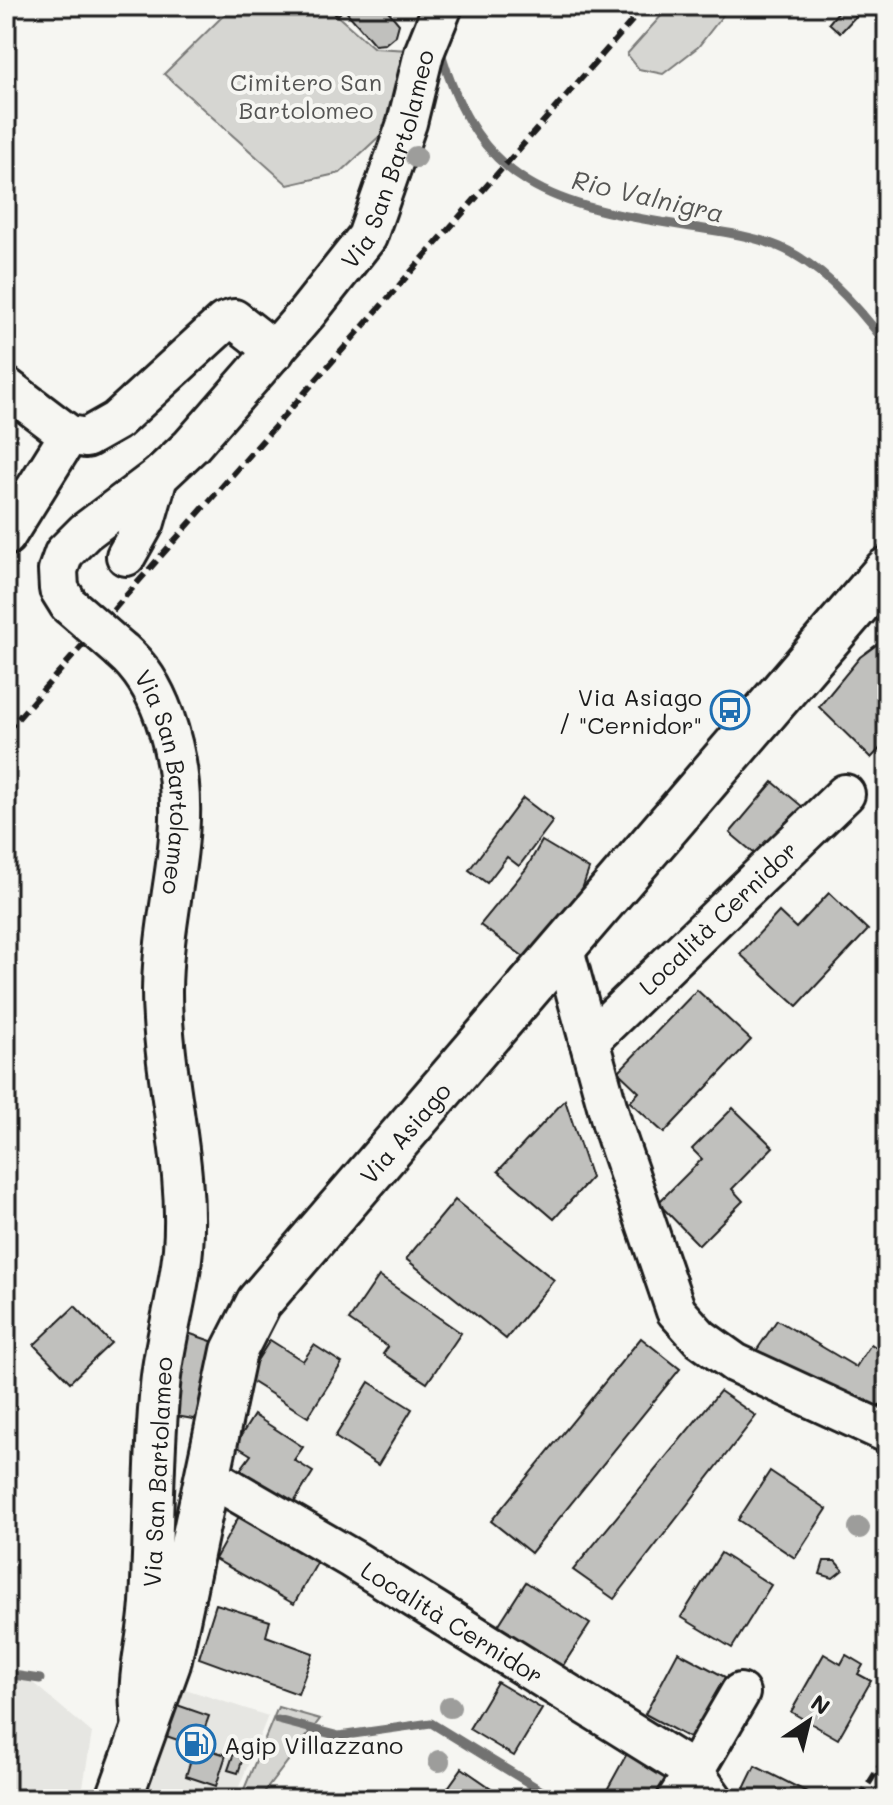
<svg xmlns="http://www.w3.org/2000/svg" width="893" height="1805" font-family="Mali,sans-serif">
<style>
.built{fill:#e6e6e2}
.green{fill:#d6d6d2;stroke:#797977;stroke-width:2}
.lines{fill:none;stroke-linecap:round;stroke-linejoin:round}
.stream{stroke:#727271;stroke-width:9}
.building{fill:#c0c0bd;stroke:#1c1c1c;stroke-width:2}
.minor-casing{stroke:#1c1c1c;stroke-width:44}
.major-casing{stroke:#1c1c1c;stroke-width:50}
.minor{stroke:#f6f6f2;stroke-width:38}
.major{stroke:#f6f6f2;stroke-width:44}
.rail{stroke:#1c1c1c;stroke-width:6;stroke-dasharray:12 6;stroke-linecap:butt}
.minor-bridge-casing{stroke:#1c1c1c;stroke-width:44;stroke-linecap:butt}
.minor-bridge{stroke:#f6f6f2;stroke-width:38}
.tree{fill:#9d9d9b}
.labels{text-anchor:middle;dominant-baseline:central;stroke-width:8;stroke-linejoin:round;paint-order:stroke}
.park-label{font-size:24px;fill:#545453;stroke:#f6f6f2}
.street-label{font-size:24px;fill:#1c1c1c;stroke:#f6f6f2}
.poi-label{font-size:24px;fill:#1c1c1c;stroke:#f6f6f2;text-anchor:end}
.water-label{font-size:26px;font-style:italic;fill:#565654;stroke:#f6f6f2}
</style>
<rect width="100%" height="100%" fill="#f6f6f2"/>
<filter id="ink" filterUnits="userSpaceOnUse"><feTurbulence type="fractalNoise" baseFrequency=".0125" numOctaves="2"/><feDisplacementMap in="SourceGraphic" scale="16" xChannelSelector="R" yChannelSelector="G"/><feConvolveMatrix kernelMatrix="1 2 1 2 8 2 1 2 1" color-interpolation-filters="sRGB"/></filter>
<g filter="url(#ink)">
<g class="built">
<polygon points="6,1678 32,1682 92,1733 81,1799 6,1799"/>
<polygon points="179,1687 268,1716 234,1799 139,1799"/>
</g>
<g class="green">
<polygon points="233,6 326,6 374,48 410,50 399,118 340,173 288,185 164,74"/>
<polygon points="670,6 730,6 698,47 663,74 639,69 627,54"/>
<polygon points="278,1707 320,1719 259,1799 240,1799"/>
</g>
<g class="lines">
<g class="stream">
<path d="M440 49C479 188 555 206 685 226 716 231 751 235 780 247 822 265 860 309 887 345"/>
<polyline points="6,1674 40,1679"/>
<polyline points="278,1720 339,1736 431,1723 555,1799"/>
</g>
</g>
<g class="building">
<polygon points="328,6 384,6 399,24 396,35 385,44 375,45 344,9 337,16"/>
<polygon points="843,6 856,16 840,33 829,23"/>
<polygon points="887,637 887,741 871,758 819,707 860,657"/>
<polygon points="773,782 804,808 761,859 730,833"/>
<polygon points="523,798 553,821 519,866 507,857 487,883 469,870"/>
<polygon points="542,841 589,869 573,915 531,962 480,925 526,869"/>
<polygon points="829,893 868,930 797,1006 740,954 779,912 796,928"/>
<polygon points="697,990 751,1040 664,1133 630,1102 639,1092 618,1072"/>
<polygon points="565,1100 591,1178 554,1219 498,1171"/>
<polygon points="733,1108 773,1147 732,1189 743,1201 699,1245 658,1203 702,1159 692,1149"/>
<polygon points="455,1200 554,1280 506,1339 406,1259"/>
<polygon points="379,1276 461,1333 427,1383 383,1354 388,1347 349,1320"/>
<polygon points="75,1306 111,1343 70,1382 34,1345"/>
<polygon points="777,1320 856,1367 871,1344 887,1355 887,1396 870,1420 750,1360"/>
<polygon points="185,1332 217,1343 199,1420 170,1415"/>
<polygon points="641,1338 680,1369 531,1553 491,1521"/>
<polygon points="270,1340 303,1361 314,1345 342,1363 308,1417 246,1378"/>
<polygon points="369,1382 412,1409 378,1465 335,1437"/>
<polygon points="720,1391 756,1416 614,1599 573,1570"/>
<polygon points="254,1415 303,1447 294,1460 313,1472 293,1504 240,1470 251,1455 235,1445"/>
<polygon points="770,1471 827,1509 795,1558 738,1520"/>
<polygon points="242,1511 321,1556 294,1604 215,1559"/>
<polygon points="721,1553 771,1585 732,1648 681,1617"/>
<polygon points="824,1561 835,1561 843,1570 833,1578 820,1574"/>
<polygon points="526,1582 590,1624 558,1673 494,1632"/>
<polygon points="216,1604 270,1621 266,1636 313,1653 298,1694 199,1658"/>
<polygon points="678,1652 725,1677 691,1739 645,1714"/>
<polygon points="824,1654 841,1664 846,1655 863,1665 858,1674 871,1681 838,1739 791,1712"/>
<polygon points="497,1682 542,1709 514,1756 469,1729"/>
<polygon points="177,1705 209,1716 198,1746 226,1755 216,1786 186,1776 195,1746 166,1736"/>
<polygon points="630,1748 683,1778 671,1799 602,1799"/>
<polygon points="235,1750 245,1752 238,1773 228,1770"/>
<polygon points="755,1766 811,1794 808,1799 739,1799"/>
<polygon points="462,1768 507,1799 440,1799"/>
</g>
<g class="lines">
<g class="minor-casing">
<g id="minor">
<polyline points="6,387 69,435 86,438 116,421 224,322 234,319 275,351"/>
<polyline points="6,536 69,435"/>
<polyline points="126,556 145,522 158,477"/>
<path id="s1" d="M69 605 59 589 58 570 64 553 85 532 158 477 191 446 307 313 367 237 407 123 424 53 443 6"/>
<path id="s2" d="M122 651C143 669 155 691 164 716 201 821 163 889 162 991 162 1077 190 1163 183 1249 179 1295 164 1340 160 1386 153 1458 154 1531 150 1603 147 1649 133 1682 143 1729"/>
<polyline points="563,946 612,1124 676,1311 700,1338 735,1363 887,1433"/>
<path id="s3" d="M589 1041 845 794"/>
<path id="s4" d="M209 1476 352 1559 694 1772 740 1693"/>
<polyline points="677,1799 694,1772 713,1799"/>
</g>
</g>
<g class="major-casing">
<g id="major">
<path id="s5" d="M119 1799 168 1663 234 1351 259 1302 887 570"/>
</g>
</g>
<use href="#minor" class="minor"/>
<use href="#major" class="major"/>
<g class="rail">
<polyline points="6,732 645,6"/>
<polyline points="859,1799 887,1755"/>
</g>
<g class="minor-bridge-casing">
<polyline id="minor-bridge" points="69,605 122,651"/>
</g>
<use href="#minor-bridge" class="minor-bridge"/>
</g>
<g class="tree">
<circle cx="416" cy="157" r="11"/>
<circle cx="859" cy="1528" r="11"/>
<circle cx="450" cy="1707" r="11"/>
<circle cx="439" cy="1761" r="11"/>
</g>
</g>
<defs>
<g id="bus-ring" transform="scale(2)"><circle r="9.5" fill="#f6f6f2" stroke="#1f6fb2" stroke-width="1.5"/><path d="M-5-6H5V4H4V6H2V4H-2V6H-4V4H-5ZM-3.5-4V0h7V-4ZM-3.5 1.2v1.5H-2V1.2ZM2 1.2v1.5H3.5V1.2Z" fill="#1f6fb2"/></g>
<g id="fuel-ring" transform="scale(2)"><circle r="9.5" fill="#f6f6f2" stroke="#1f6fb2" stroke-width="1.5"/><path d="M-5.5-6h7V0h2V4h1.3V-2.5L3-4.5l.8-.8L6-3V5H2.5V1h-1V6h-7ZM-4.2-4.7v3.2H.2V-4.7Z" fill="#1f6fb2"/></g>
</defs>
<g fill-rule="evenodd">
<use href="#bus-ring" x="730" y="710"/>
<use href="#fuel-ring" x="196" y="1744"/>
</g>
<g class="labels">
<g class="park-label">
<text x="306" y="81">Cimitero San<tspan x="306" dy="28">Bartolomeo</tspan></text>
</g>
<g class="street-label">
<text stroke="none"><textPath href="#s1" startOffset="576">Via San Bartolameo</textPath></text>
<text stroke="none"><textPath href="#s2" startOffset="144">Via San Bartolameo</textPath></text>
<text stroke="none"><textPath href="#s3" startOffset="178">Località Cernidor</textPath></text>
<text stroke="none"><textPath href="#s5" startOffset="742">Via Asiago</textPath></text>
<text transform="translate(157 1472) rotate(-87)">Via San Bartolameo</text>
<text stroke="none"><textPath href="#s4" startOffset="284">Località Cernidor</textPath></text>
</g>
<g class="poi-label">
<text x="702" y="696">Via Asiago<tspan x="702" dy="28">/ "Cernidor"</tspan></text>
<text x="224" y="1744" text-anchor="start">Agip Villazzano</text>
</g>
<g class="water-label">
<text transform="translate(648 196) rotate(13)">Rio Valnigra</text>
</g>
</g>
<rect width="893" height="1805" fill="none" stroke="#f6f6f2" stroke-width="32"/>
<rect x="16" y="16" width="861" height="1773" fill="none" stroke="#1c1c1c" stroke-width="3" filter="url(#ink)"/>
<g transform="translate(809 1721) rotate(35)" stroke="#f6f6f2" stroke-width="6" paint-order="stroke">
<path d="M0-6L14 30L0 20L-14 30Z" fill="#1c1c1c"/>
<text y="-12" font-size="22" font-weight="bold" text-anchor="middle" fill="#1c1c1c">N</text>
</g>
</svg>
